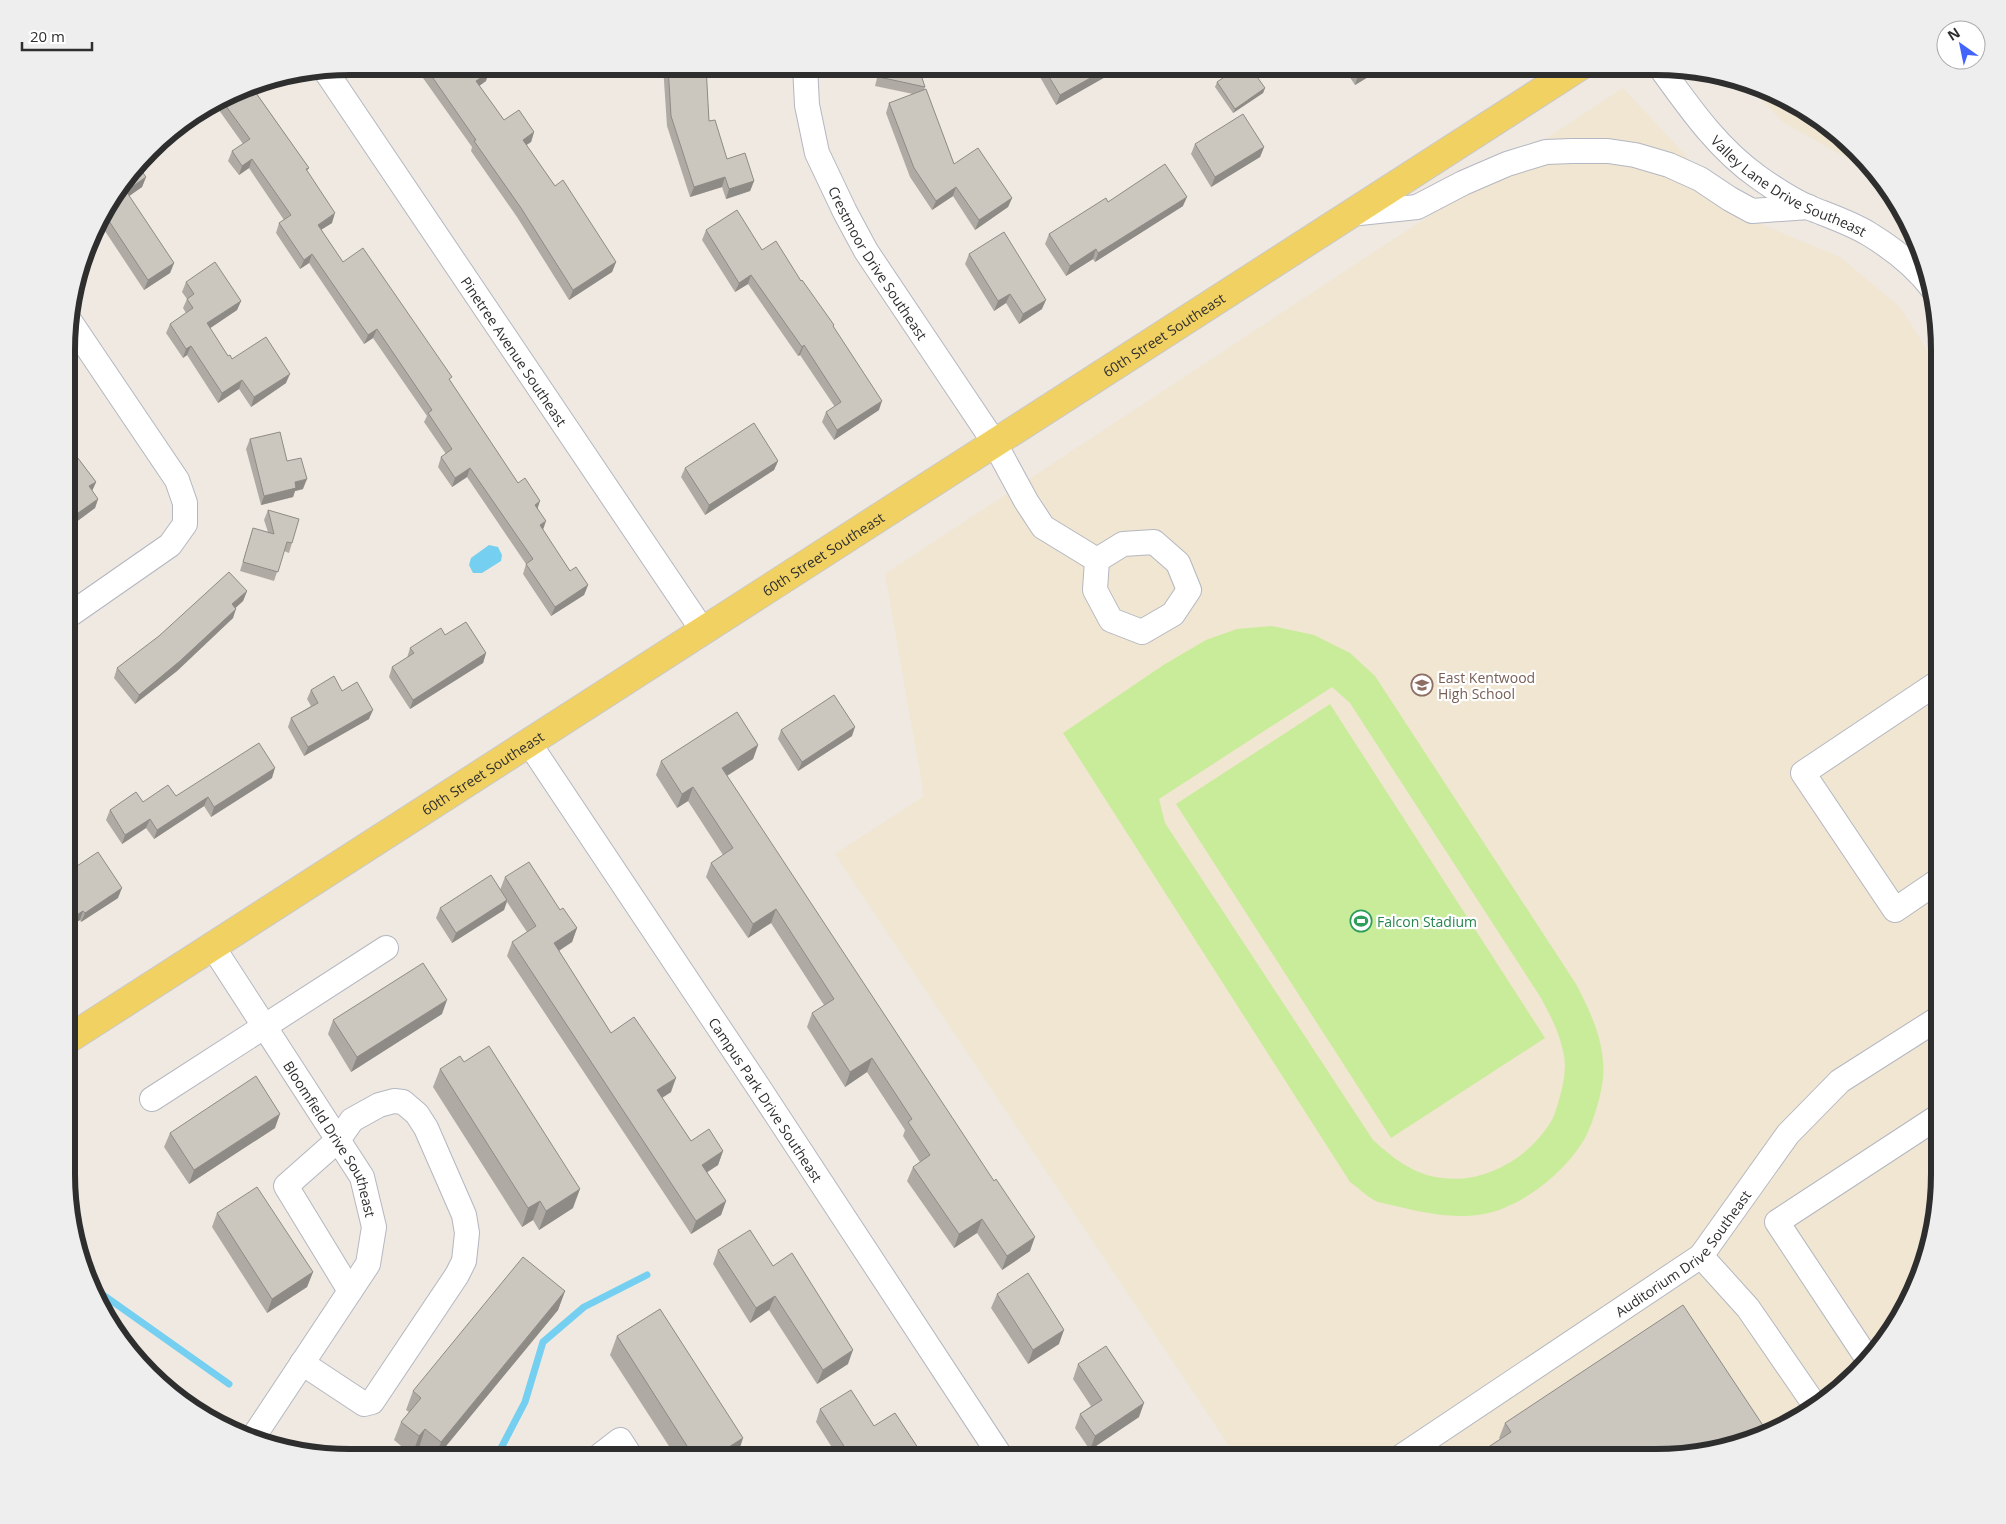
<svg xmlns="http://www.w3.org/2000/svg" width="2006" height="1524" font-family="'Open Sans',sans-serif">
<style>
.education{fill:#f0e6d1}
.pitch{fill:#c9ec9a;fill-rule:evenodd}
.water{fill:#75cff0}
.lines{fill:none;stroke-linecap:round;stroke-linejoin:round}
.stream{stroke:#75cff0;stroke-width:7}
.minor-casing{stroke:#b4b7c1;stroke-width:26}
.major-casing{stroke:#c9c9c9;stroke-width:30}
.minor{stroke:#fff;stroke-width:24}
.major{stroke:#f2d163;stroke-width:28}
.wall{fill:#afaba4}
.shaded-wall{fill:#8e8b86}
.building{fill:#cbc7bf;stroke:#8e8b86}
.labels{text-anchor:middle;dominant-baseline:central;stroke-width:4.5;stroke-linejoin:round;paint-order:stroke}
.street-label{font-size:14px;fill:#2e2e2e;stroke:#fff}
.education-label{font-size:14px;fill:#785e54;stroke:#fff;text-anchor:start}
.leisure-label{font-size:14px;fill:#27864d;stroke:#fff;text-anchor:start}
.rim{fill:none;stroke:#2e2e2e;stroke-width:6}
</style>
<rect width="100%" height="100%" fill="#efe9e1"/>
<g class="education">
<polygon points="1746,83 1764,88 1843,136 1868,170 1783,122"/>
<polygon points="1623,88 1679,148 1734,213 1840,257 1900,307 1940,370 1939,1193 1918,1283 1870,1361 1781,1429 1712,1452 1656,1458 1237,1458 835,854 924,796 885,574"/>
</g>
<g class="pitch">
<path d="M1272 626 1314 635 1350 653 1375 676 1576 984C1591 1013 1606 1044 1603 1078 1601 1096 1594 1120 1586 1136 1570 1166 1536 1195 1504 1208 1471 1222 1434 1215 1400 1207 1393 1205 1385 1204 1378 1202 1368 1198 1359 1188 1350 1182L1063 733 1165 664 1206 640 1237 629ZM1332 687 1350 703 1541 998C1550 1015 1559 1031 1563 1051 1567 1065 1564 1082 1560 1096 1558 1103 1556 1111 1553 1118 1532 1156 1486 1184 1442 1178 1414 1175 1393 1158 1373 1140L1165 823 1159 799Z"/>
<polygon points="1330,704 1545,1038 1391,1138 1176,804"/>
</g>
<polygon class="water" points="489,545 498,547 502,555 501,561 482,573 473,573 469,565 471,558"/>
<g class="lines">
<g class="stream">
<polyline points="92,1287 229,1384"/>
<polyline points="325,1452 333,1457"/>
<polyline points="494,1457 499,1452 525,1402 543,1342 584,1307 647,1275"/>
</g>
<g class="minor-casing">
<g id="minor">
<path id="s1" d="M805 66 807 105 817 153 845 212 866 251 994 442 1026 501 1043 527 1097 560 1123 544 1154 542 1178 563 1189 590 1173 614 1142 632 1111 620 1095 590 1097 560"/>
<path id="s2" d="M1660 67C1689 107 1717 148 1758 177 1772 187 1794 201 1810 208 1830 216 1851 223 1869 234 1892 248 1916 267 1932 288"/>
<path id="s3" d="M325 70 703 631"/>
<polyline points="1350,214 1417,207 1463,183 1507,164 1546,152 1572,151 1608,151 1635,155 1669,165 1700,179 1730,199 1752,211 1809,207"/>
<polyline points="68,616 170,545 185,524 185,503 177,480 69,320"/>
<path id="s4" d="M529 743 755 1082 1001 1457"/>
<polyline points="1939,880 1895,910 1803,773 1939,682"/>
<path id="s5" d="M213 947 362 1177 374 1227 368 1264 252 1439"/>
<polyline points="152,1099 386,948"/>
<polyline points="1701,1256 1748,1308 1814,1404"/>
<polyline points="1869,1361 1777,1222 1939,1116"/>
<polyline points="302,1363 364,1404 372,1402 457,1275 464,1261 467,1233 464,1215 426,1128 417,1114 403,1102 394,1101 379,1105 352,1120 338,1140 286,1186 350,1291"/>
<polyline points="598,1457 620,1440 631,1457"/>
<path id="s6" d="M1399 1458 1701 1256 1788 1134 1840 1081 1939 1018"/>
</g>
</g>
<g class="major-casing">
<g id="major">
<path id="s7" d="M67 1040 1579 67"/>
</g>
</g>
<use href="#minor" class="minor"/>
<use href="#major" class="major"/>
</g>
<g class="wall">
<polygon points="423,66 485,66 486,81 479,86 504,120 534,132 531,142 526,145 555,186 616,262 612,272 569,300 517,217 471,151 472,147 423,78 425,70"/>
<polygon points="663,66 729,66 727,71 706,73 709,121 727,159 754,181 750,191 726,199 722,187 690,197 667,126"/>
<polygon points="880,66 940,67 937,75 919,71 925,87 924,90 954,164 1012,198 1008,207 975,230 953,196 932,210 910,177 886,113 889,103 913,94 875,86"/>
<polygon points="949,67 961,67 960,69"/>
<polygon points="1038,67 1110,67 1107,76 1056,105 1036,70"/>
<polygon points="1343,67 1380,67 1378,71 1355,85"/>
<polygon points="1217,82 1265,88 1263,93 1233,113 1215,87"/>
<polygon points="253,84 252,87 309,168 307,171 332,223 321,230 343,262 451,382 518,483 538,508 543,530 570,571 588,585 584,595 551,616 523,574 526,564 467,477 452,487 438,467 441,457 446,454 424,422 427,416 373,338 364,344 309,263 300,269 276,233 279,223 284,220 249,168 239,175 228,161 232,151 243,144 216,106"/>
<polygon points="1195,144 1264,147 1260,157 1211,187 1191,154"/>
<polygon points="146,177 142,187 129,196 174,263 170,273 144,290 99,222 104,208"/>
<polygon points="1108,202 1183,206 1095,262 1093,259 1066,276 1045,244 1049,234"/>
<polygon points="706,230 762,250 801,281 833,326 879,410 834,440 822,422 826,412 835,407 800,355 798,356 748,284 735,292 702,240"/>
<polygon points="969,254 1042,309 1019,324 1006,303 994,311 965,264"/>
<polygon points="186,282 241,301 237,310 210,328 228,356 232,359 286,383 251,407 239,389 218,403 187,355 183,358 166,333 170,324 186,313 183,308 187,299 182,292"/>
<polygon points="250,439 287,461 303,489 295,491 293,497 261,505 246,449"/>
<polygon points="68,445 96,482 92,491 98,499 95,508 68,528"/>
<polygon points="778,461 774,470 705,515 681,477 685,468"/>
<polygon points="268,510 292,543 289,553 284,551 274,581 240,571 253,528 268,532 264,520"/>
<polygon points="247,591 243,601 235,608 233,618 177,671 135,704 114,678 117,668"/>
<polygon points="445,635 486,653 483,663 410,709 389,677 392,667 407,658 410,648"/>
<polygon points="311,690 342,691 369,719 304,756 288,727 291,718 311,706 307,699"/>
<polygon points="781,730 852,736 798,771 778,739"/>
<polygon points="758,745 753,759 727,776 1030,1251 1002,1270 977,1233 954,1248 907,1181 913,1167 920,1162 903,1136 905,1130 867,1072 845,1087 807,1027 812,1013 824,1005 771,923 748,938 706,877 711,863 723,855 688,801 677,808 656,775 661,761"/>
<polygon points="272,778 211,817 204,806 154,839 146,828 122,844 106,820 110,810 143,802"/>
<polygon points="68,872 118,898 81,922 80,920 67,928"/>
<polygon points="505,877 560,910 577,928 572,942 559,951 611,1033 671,1092 662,1098 691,1141 723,1151 718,1165 707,1172 726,1201 721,1215 691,1234 507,956 512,942 527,932 507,902 504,910 452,943 436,918 440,908 500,890"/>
<polygon points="442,1014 351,1072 328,1034 333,1020"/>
<polygon points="464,1062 573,1208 539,1230 533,1220 522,1227 433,1087 440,1069"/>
<polygon points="275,1128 189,1184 164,1147 170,1133"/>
<polygon points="217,1213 313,1272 307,1287 267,1313 212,1227"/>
<polygon points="718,1250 773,1266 848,1364 817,1384 769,1310 750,1323 713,1264"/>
<polygon points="565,1291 558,1310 437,1457 430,1457 419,1448 412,1455 394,1440 401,1422 409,1412 406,1410 413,1391"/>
<polygon points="997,1294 1059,1344 1028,1364 991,1308"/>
<polygon points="617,1336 737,1457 676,1457 610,1355"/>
<polygon points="1078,1364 1139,1417 1090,1450 1075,1428 1080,1414 1091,1406 1073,1379"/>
<polygon points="820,1409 874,1426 924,1457 838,1457 816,1422"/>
<polygon points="1505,1423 1768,1433 1500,1439 1499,1438"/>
</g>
<g class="shaded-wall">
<polygon points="704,66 729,66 727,71 702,73"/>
<polygon points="1110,67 1107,76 1056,105 1060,95"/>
<polygon points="1373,67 1380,67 1378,71 1355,85 1358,76"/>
<polygon points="489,72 486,81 472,91 476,81"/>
<polygon points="1265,88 1263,93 1233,113 1235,109"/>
<polygon points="534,132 531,142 519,150 523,140"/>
<polygon points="1264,147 1260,157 1211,187 1215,177"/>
<polygon points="252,159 249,168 239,175 242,166"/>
<polygon points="146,177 142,187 122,201 126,191"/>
<polygon points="725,177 722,187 690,197 694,187"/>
<polygon points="754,181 750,191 726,199 729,189"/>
<polygon points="956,187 953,196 932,210 936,201"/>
<polygon points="1187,197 1183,206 1095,262 1098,253"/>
<polygon points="1012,198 1008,207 975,230 979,220"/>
<polygon points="335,213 332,223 314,234 318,225"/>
<polygon points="1096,249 1093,259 1066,276 1070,266"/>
<polygon points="312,254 309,263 300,269 304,260"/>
<polygon points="616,262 612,272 569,300 573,290"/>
<polygon points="174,263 170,273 144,290 148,280"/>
<polygon points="751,275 748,284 735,292 739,283"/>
<polygon points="1010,294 1006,303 994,311 998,301"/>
<polygon points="1046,300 1042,309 1019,324 1023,314"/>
<polygon points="241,301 237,310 203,333 207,323"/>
<polygon points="377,329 373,338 364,344 368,335"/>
<polygon points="804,345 800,355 798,356 802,347"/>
<polygon points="191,346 187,355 183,358 186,349"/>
<polygon points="290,374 286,383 251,407 254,397"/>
<polygon points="242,380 239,389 218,403 222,393"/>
<polygon points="882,401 879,410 834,440 837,430"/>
<polygon points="778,461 774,470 705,515 709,505"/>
<polygon points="470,468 467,477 452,487 455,478"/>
<polygon points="307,479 303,489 295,491 293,497 261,505 264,496 295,482"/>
<polygon points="96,482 92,491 89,486"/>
<polygon points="98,499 95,508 68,528 71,518"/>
<polygon points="540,501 537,510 535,505"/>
<polygon points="546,521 543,530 540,525"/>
<polygon points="588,585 584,595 551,616 555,607"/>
<polygon points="247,591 243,601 229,614 232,604"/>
<polygon points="236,609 233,618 177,671 135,704 139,695"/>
<polygon points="486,653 483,663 410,709 413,700"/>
<polygon points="373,710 369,719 304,756 308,747"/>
<polygon points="855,727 852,736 798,771 802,762"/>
<polygon points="758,745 753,759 717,782 722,768"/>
<polygon points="275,768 272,778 211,817 214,807"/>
<polygon points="693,787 688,801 677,808 682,794"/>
<polygon points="208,797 204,806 154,839 157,830"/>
<polygon points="150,819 146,828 122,844 125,835"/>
<polygon points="122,888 118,898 81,922 85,913"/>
<polygon points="507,900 504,910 452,943 456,933"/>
<polygon points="776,909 771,923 748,938 753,924"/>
<polygon points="83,911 80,920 67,928 67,921"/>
<polygon points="577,928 572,942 549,957 554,943"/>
<polygon points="447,1000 442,1014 351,1072 357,1057"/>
<polygon points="872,1058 867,1072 845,1087 850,1072"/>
<polygon points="676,1078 671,1092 652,1104 657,1090"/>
<polygon points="280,1114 275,1128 189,1184 194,1170"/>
<polygon points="723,1151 718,1165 697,1179 702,1165"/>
<polygon points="580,1189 573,1208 539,1230 546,1211"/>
<polygon points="540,1201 533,1220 522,1227 528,1208"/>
<polygon points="726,1201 721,1215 691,1234 696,1221"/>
<polygon points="982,1219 977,1233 954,1248 959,1234"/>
<polygon points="1035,1237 1030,1251 1002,1270 1007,1256"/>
<polygon points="313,1272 307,1287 267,1313 272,1299"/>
<polygon points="565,1291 558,1310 437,1457 435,1457 441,1442"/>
<polygon points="775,1296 769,1310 750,1323 756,1308"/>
<polygon points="1064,1330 1059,1344 1028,1364 1033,1350"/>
<polygon points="853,1350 848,1364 817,1384 823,1370"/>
<polygon points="1144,1403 1139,1417 1090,1450 1095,1436"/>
<polygon points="425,1429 419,1448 412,1455 419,1436"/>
<polygon points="743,1438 737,1457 713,1457"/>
<polygon points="877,1452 875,1457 869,1457"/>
</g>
<g class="building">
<polygon points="429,66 485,66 489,72 476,81 504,120 519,110 534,132 523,140 555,186 563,180 616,262 573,290 521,208 474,141 476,140 426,68"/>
<polygon points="668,66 706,66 709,121 715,120 727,159 745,153 754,181 729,189 725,177 694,187 671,116"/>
<polygon points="881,66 918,66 925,87 879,77"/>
<polygon points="1043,67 1110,67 1060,95"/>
<polygon points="1239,67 1250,67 1265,88 1235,109 1217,82"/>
<polygon points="1353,67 1373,67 1358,76"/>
<polygon points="251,86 309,168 306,169 335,213 318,225 343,262 363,248 452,377 449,379 518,483 525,478 540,501 535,505 546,521 540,525 570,571 576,567 588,585 555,607 526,564 533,559 470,468 455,478 441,457 452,449 428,413 432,410 377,329 368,335 312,254 304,260 279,223 291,215 252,159 242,166 232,151 250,139 223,102"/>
<polygon points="926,89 954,164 978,148 1012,198 979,220 956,187 936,201 914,168 889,103"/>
<polygon points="1243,114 1264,147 1215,177 1195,144"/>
<polygon points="1165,164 1187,197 1098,253 1096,249 1070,266 1049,234 1106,198 1108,202"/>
<polygon points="138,166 146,177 126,191 174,263 148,280 103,212 104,208"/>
<polygon points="737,210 762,250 776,241 801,281 802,280 834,325 833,326 882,401 837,430 826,412 841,402 804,345 802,347 751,275 739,283 706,230"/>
<polygon points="1004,232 1046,300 1023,314 1010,294 998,301 969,254"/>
<polygon points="215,262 241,301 207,323 228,356 230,355 232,359 266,337 290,374 254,397 242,380 222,393 191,346 186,349 170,324 193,308 187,299 194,294 186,282"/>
<polygon points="754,423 778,461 709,505 685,468"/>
<polygon points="280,432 287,461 301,458 307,479 295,482 296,488 264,496 250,439"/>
<polygon points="68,445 96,482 89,486 98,499 71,518 68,514"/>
<polygon points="268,510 299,519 292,543 287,542 278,572 243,562 253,528 274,534"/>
<polygon points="229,572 247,591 232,604 236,609 180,661 139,695 117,668 159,636"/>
<polygon points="466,622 486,653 413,700 392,667 414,653 410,648 441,628 445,635"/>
<polygon points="334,676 342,691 357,682 373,710 308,747 291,718 318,703 311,690"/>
<polygon points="834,695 855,727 802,762 781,730"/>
<polygon points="737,712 758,745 722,768 994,1181 996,1179 1035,1237 1007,1256 982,1219 959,1234 913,1167 930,1155 908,1122 912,1119 872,1058 850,1072 812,1013 834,999 776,909 753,924 711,863 733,848 693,787 682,794 661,761"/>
<polygon points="259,743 275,768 214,807 208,797 157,830 150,819 125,835 110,810 136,792 143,802 168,785 176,796"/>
<polygon points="98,852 122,888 85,913 83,911 67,921 68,872"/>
<polygon points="529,862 560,910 563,908 577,928 554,943 611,1033 634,1017 676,1078 657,1090 691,1141 709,1129 723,1151 702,1165 726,1201 696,1221 512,942 536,926 505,877"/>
<polygon points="491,875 507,900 456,933 440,908"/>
<polygon points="423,963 447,1000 357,1057 333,1020"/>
<polygon points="489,1046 580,1189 546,1211 540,1201 528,1208 440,1069 460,1056 464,1062"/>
<polygon points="256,1076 280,1114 194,1170 170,1133"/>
<polygon points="257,1187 313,1272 272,1299 217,1213"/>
<polygon points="750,1230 773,1266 792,1253 853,1350 823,1370 775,1296 756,1308 718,1250"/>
<polygon points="523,1257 565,1291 441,1442 425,1429 419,1436 401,1422 421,1398 413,1391"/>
<polygon points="1028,1273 1064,1330 1033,1350 997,1294"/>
<polygon points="1683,1305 1768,1433 1712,1452 1656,1458 1472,1458 1511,1432 1505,1423"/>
<polygon points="660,1309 743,1438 713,1457 694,1457 617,1336"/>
<polygon points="1106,1346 1144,1403 1095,1436 1080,1414 1102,1400 1078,1364"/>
<polygon points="145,1364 174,1388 170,1392 163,1388"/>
<polygon points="851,1390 874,1426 895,1413 924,1457 880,1457 877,1452 869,1457 851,1457 820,1409"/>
<polygon points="1151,1452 1155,1458 1142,1458"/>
</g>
<defs>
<g id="school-ring" transform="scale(1.125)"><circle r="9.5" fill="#fff" stroke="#8d6e63" stroke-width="1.5"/><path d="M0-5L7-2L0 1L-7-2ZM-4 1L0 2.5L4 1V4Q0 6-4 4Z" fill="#8d6e63"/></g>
<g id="stadium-ring" transform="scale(1.125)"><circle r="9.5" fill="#fff" stroke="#2e9e5b" stroke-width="1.5"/><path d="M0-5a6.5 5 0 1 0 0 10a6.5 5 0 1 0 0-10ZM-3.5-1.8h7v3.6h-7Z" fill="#2e9e5b"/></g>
</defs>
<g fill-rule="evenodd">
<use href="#school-ring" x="1422" y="685"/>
<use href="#stadium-ring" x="1361" y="921"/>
</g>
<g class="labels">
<g class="street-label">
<text stroke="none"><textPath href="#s2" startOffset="179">Valley Lane Drive Southeast</textPath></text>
<text stroke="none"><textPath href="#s1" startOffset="214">Crestmoor Drive Southeast</textPath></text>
<text stroke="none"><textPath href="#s7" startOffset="1304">60th Street Southeast</textPath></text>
<text stroke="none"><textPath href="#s3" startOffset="339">Pinetree Avenue Southeast</textPath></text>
<text stroke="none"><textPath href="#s7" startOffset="899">60th Street Southeast</textPath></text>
<text stroke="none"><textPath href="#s7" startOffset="494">60th Street Southeast</textPath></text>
<text stroke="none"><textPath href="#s4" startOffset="428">Campus Park Drive Southeast</textPath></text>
<text stroke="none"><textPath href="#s5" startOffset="226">Bloomfield Drive Southeast</textPath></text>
<text stroke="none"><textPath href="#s6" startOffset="352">Auditorium Drive Southeast</textPath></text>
</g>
<g class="education-label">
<text x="1438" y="677">East Kentwood<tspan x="1438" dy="16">High School</tspan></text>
</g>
<g class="leisure-label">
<text x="1377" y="921">Falcon Stadium</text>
</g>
</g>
<path d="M0 0H2006V1524H0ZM350 75H1656A275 275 0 0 1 1931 350V1174A275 275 0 0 1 1656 1449H350A275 275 0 0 1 75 1174V350A275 275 0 0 1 350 75Z" fill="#eee" fill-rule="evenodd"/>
<path class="rim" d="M350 75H1656A275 275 0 0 1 1931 350V1174A275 275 0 0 1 1656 1449H350A275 275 0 0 1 75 1174V350A275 275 0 0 1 350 75Z"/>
<g transform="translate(1961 45) rotate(327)"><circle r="24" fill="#ffffff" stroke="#ababab"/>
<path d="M0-4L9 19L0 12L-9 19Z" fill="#4264fb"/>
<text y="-8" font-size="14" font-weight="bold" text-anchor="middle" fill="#2e2e2e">N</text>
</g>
<path d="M22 42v8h70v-8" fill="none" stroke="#2e2e2e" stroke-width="2.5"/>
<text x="30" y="42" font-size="15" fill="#2e2e2e" stroke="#ffffff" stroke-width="4" paint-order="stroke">20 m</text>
</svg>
